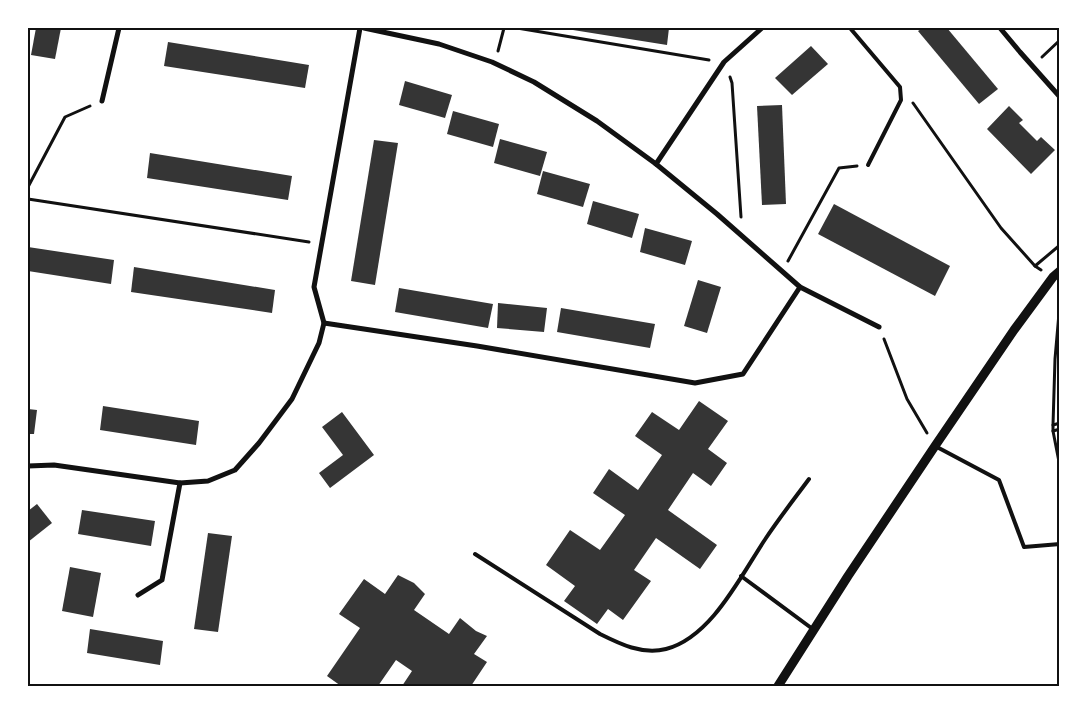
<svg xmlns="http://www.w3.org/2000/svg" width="1087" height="714" font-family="'Sofia Sans Condensed',sans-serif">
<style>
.building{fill:#353535}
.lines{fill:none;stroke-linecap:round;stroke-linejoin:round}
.path{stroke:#111;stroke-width:3}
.service{stroke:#111;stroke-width:4}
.minor{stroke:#111;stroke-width:5}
.tertiary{stroke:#111;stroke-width:9}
.neatline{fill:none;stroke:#111;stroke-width:2}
</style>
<rect width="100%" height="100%" fill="#fff"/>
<g class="building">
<polygon points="36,28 61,28 55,59 31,55"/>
<polygon points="563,28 669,28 667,45 573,30 562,29"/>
<polygon points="923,28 947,28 998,89 979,104 918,31"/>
<polygon points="168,42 309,65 305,88 164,66"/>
<polygon points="811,46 828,64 792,95 775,78"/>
<polygon points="405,81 452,95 445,118 399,105"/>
<polygon points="782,105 786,204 762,205 757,106"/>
<polygon points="1009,106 1023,120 1019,123 1037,141 1041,137 1055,150 1031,174 987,129"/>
<polygon points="453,111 499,124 493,147 447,134"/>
<polygon points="500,139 547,152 540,176 494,163"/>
<polygon points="374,140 398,143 375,285 351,281"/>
<polygon points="150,153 292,176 288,200 147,178"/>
<polygon points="543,171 590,184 583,207 537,194"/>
<polygon points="593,201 639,214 632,238 587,224"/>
<polygon points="834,204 950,266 935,296 818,234"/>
<polygon points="645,228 692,241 685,265 640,252"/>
<polygon points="28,247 114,260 111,284 28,271"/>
<polygon points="134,267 275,290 272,313 131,292"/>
<polygon points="698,280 721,287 707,333 684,326"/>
<polygon points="399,288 493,304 488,328 395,312"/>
<polygon points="498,303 547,308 544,332 497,328"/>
<polygon points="561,308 655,324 650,348 557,332"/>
<polygon points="699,401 728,421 708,449 727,463 711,486 693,473 668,510 717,545 700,569 656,538 634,570 651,581 623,620 608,609 597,624 564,601 575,586 546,565 570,530 600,550 625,515 593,493 609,469 638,490 662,455 635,436 652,412 679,430"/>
<polygon points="103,406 199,421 196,445 100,430"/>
<polygon points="28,409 37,410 34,434 28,434"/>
<polygon points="342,412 374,455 330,488 319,473 343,455 322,427"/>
<polygon points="37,504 52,523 28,542 28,511"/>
<polygon points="82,510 155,521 151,546 78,534"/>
<polygon points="208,533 232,536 218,632 194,629"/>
<polygon points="70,567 101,573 93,617 62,611"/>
<polygon points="398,575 414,583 425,594 414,610 449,634 460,618 476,631 487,636 474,654 487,662 471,686 402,686 412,671 396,660 378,686 341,686 327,676 360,628 339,614 364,579 385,594"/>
<polygon points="90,629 163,641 160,665 87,653"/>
</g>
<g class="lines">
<g class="path">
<polyline points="517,28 709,60"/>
<polyline points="498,51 504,28"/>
<polyline points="1042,57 1060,40"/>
<polyline points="730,77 732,83 741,217"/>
<polyline points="913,103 1001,228 1035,266 1041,270"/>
<polyline points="28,187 65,117 90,106"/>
<polyline points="28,199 309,242"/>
<polyline points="788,261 839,168 857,166"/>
<polyline points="1035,266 1060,245"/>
<polyline points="1060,302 1055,359 1053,425 1053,431 1060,467"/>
<polyline points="884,339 907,399 927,433"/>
<polyline points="1053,425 1060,423"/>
<polyline points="1053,431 1060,429"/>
</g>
<g class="service">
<polyline points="850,28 900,87 901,100 868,165"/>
<polyline points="935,446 999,480 1024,547 1060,544"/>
<path d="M475 554 600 634C620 644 642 655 666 649 712 637 741 575 766 538 780 517 795 498 809 479"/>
<polyline points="741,576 814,630"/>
</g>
<g class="minor">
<polyline points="360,28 314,287 324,323 477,346 695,383 743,374 800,287"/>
<polyline points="364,28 439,44 492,62 534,82 597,121 656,164 717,214 800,287 879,327"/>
<polyline points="1000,28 1020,52 1060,97"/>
<polyline points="102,101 119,28"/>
<polyline points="656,164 724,62 762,28"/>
<polyline points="28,466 54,465 180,483 208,481 235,470 259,443 292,399 319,343 324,323"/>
<polyline points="138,595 162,580 180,483"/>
</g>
<polyline class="tertiary" points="778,686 848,576 935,446 1014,330 1053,277 1060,271"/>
</g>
<rect width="1087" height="714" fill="none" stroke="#ffffff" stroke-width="58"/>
<rect x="29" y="29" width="1029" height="656" class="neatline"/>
</svg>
